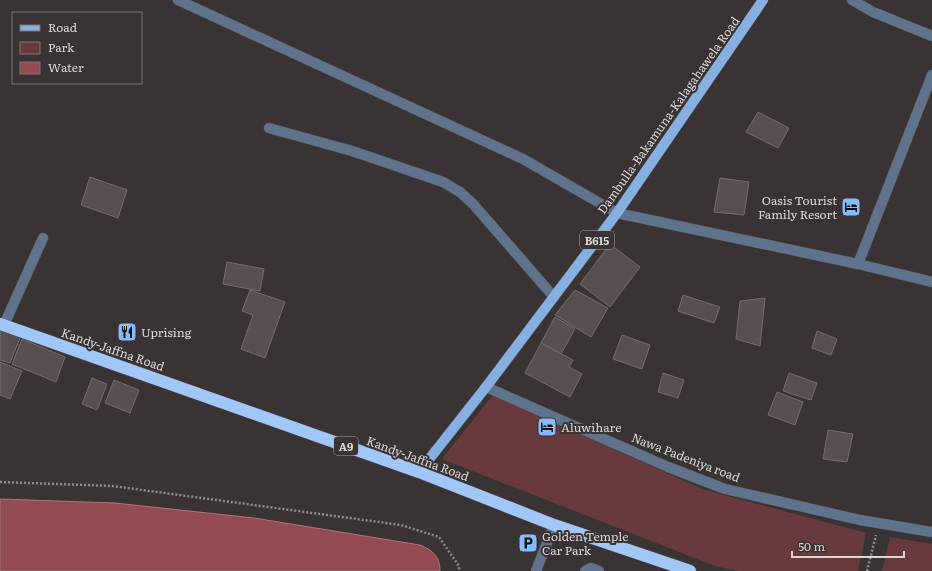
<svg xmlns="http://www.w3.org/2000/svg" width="932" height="571" font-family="Literata,serif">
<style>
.green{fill:#683a3d}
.water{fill:#954b52;stroke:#aa757a}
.building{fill:#574f50;stroke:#746c6c}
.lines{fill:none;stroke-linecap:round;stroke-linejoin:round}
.minor-casing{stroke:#575050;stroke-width:11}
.major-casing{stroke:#575050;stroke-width:11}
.highway-casing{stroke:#575050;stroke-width:13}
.path{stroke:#908a8a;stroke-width:2.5;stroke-dasharray:2 2;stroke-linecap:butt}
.minor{stroke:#5f738c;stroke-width:10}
.major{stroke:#87b0e2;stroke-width:10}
.highway{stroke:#a0c7f7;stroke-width:12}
.labels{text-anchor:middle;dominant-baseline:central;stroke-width:4;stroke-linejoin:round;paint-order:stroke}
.shield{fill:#3a3333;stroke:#aba5a5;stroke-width:1}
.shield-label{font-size:11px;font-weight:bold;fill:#dbd6d6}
.street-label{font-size:12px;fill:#dbd6d6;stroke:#3a3333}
.poi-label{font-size:12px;fill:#dbd6d6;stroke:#3a3333;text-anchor:start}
</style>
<rect width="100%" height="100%" fill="#3a3333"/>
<g class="green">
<polygon points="493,395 702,489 866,533 858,571 737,571 715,566 442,459"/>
<polygon points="890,537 932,544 932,571 882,571"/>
</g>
<path class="water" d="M0 499 115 503 254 518 420 545C433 550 440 557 440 571H0Z"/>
<g class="building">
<polygon points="758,112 789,128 778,148 746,132"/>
<polygon points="90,177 127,190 118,218 81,205"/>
<polygon points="720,178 749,182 744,215 714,212"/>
<polygon points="610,244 640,267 610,307 580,284"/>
<polygon points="227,262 264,269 260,291 223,284"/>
<polygon points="250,290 285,302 265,358 241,349 253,315 242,311"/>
<polygon points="575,290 608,308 591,337 555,315"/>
<polygon points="683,295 720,307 714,323 678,311"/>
<polygon points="765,298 760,346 736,339 740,301"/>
<polygon points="555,317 575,329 561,354 541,343"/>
<polygon points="0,330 20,338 10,363 0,360"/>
<polygon points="817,331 837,339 831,355 812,348"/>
<polygon points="622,335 650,345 642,369 613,359"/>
<polygon points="22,339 65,357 56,382 12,364"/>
<polygon points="541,343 573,360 569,367 582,374 570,397 525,373"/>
<polygon points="0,362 22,371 10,399 0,395"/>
<polygon points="663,373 684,380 678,398 658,392"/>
<polygon points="789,373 817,383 811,400 783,391"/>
<polygon points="92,378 107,384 97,410 82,404"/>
<polygon points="114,380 139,390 130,413 105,403"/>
<polygon points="777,392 803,402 795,425 768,415"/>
<polygon points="828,430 853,434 847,462 823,459"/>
</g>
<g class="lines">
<g class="minor-casing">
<g id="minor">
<polyline points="178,0 523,159 617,213 858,264 932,282"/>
<polyline points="852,0 873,12 932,36"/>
<polyline points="269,128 352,151 443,182 460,192 473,204 554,297"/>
<polyline points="858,264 932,75"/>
<polyline points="4,325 43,238"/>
<polyline points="486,387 668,467 725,489 860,520 932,532"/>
<polyline points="536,571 554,525"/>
<polyline points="585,571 591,568 599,571"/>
</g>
</g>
<g class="major-casing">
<polyline id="major" points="419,472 486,387 617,213 763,0"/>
</g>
<g class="highway-casing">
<polyline id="highway" points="0,324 419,472 554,525 690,571"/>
</g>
<g class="path">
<polyline points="0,482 113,486 401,525 439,537 459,566 459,571"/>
<polyline points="867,571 876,535"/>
</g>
<use href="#minor" class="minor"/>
<use href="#major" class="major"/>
<use href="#highway" class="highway"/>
</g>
<defs>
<g id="hotel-square" transform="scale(1)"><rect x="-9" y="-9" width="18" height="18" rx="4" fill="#86bbfb" stroke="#3a3333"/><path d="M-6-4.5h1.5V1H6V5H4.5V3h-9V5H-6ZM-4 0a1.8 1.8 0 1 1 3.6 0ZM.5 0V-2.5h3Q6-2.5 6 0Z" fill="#111"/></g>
<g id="restaurant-square" transform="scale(1)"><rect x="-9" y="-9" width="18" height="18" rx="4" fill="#86bbfb" stroke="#3a3333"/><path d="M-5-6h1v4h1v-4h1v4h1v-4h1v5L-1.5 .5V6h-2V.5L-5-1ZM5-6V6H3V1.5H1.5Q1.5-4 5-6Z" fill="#111"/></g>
<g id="parking-square" transform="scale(1)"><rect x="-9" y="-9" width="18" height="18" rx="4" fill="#86bbfb" stroke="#3a3333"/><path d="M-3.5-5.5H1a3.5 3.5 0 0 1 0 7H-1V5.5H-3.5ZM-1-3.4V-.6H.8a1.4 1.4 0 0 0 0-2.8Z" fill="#111"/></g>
</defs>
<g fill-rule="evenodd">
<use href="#hotel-square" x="851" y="207"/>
<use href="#restaurant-square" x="127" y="332"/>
<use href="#hotel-square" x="547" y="427"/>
<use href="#parking-square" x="528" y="543"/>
</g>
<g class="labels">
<g class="shield">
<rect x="580" y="231" width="34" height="18" rx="3"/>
<rect x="334" y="437" width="24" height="18" rx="3"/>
</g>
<g class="shield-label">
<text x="597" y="240">B615</text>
<text x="346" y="446">A9</text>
</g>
<g class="street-label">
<text transform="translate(668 115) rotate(-55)">Dambulla-Bakamuna-Kalagahawela Road</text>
<text transform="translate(113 349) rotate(19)">Kandy-Jaffna Road</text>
<text transform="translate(686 457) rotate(21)">Nawa Padeniya road</text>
<text transform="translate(418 458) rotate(20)">Kandy-Jaffna Road</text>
</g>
<g class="poi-label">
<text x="837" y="200" text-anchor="end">Oasis Tourist<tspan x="837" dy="14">Family Resort</tspan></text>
<text x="141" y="332">Uprising</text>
<text x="561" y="427">Aluwihare</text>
<text x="542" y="536">Golden Temple<tspan x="542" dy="14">Car Park</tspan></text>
</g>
</g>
<rect x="12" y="12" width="130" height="72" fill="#3a3333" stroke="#7a7474"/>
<rect x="20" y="25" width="20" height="6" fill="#87b0e2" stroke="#7a7474"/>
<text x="48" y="32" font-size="12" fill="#dbd6d6">Road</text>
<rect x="20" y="42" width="20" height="12" fill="#683a3d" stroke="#7a7474"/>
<text x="48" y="52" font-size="12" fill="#dbd6d6">Park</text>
<rect x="20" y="62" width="20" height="12" fill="#954b52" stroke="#7a7474"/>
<text x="48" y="72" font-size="12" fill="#dbd6d6">Water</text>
<path d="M792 551v6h112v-6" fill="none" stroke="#dbd6d6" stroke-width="2"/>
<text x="798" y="551" font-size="12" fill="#dbd6d6" stroke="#3a3333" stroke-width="3" paint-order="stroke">50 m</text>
</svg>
